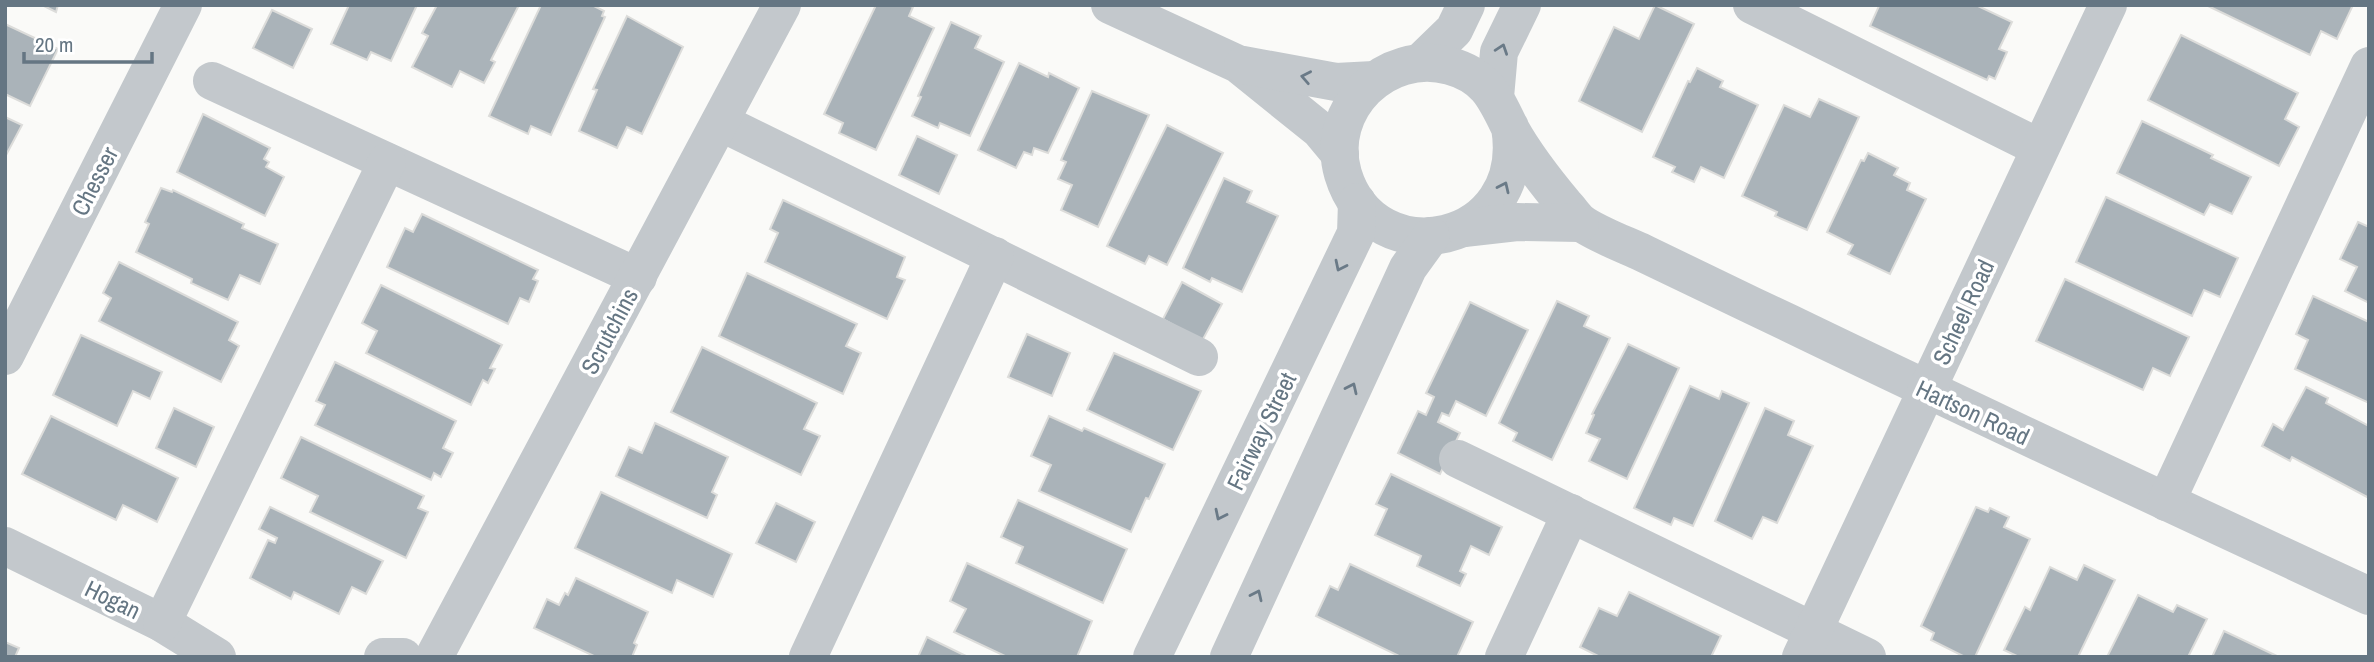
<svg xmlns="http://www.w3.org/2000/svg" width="2374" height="662" font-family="'Archivo Narrow',sans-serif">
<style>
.building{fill:#aab3b9;stroke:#dcdcda;stroke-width:2}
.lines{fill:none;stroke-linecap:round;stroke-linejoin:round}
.minor{stroke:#c3c8cc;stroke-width:38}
.oneway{stroke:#6a7a87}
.labels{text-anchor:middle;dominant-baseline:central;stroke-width:7;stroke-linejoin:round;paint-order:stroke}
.street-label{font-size:24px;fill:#657683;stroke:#fff}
</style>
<rect width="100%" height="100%" fill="#fafaf8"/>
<g class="building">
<polygon points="42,5 58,5 56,12"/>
<polygon points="349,5 417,5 391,61 371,52 367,60 331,44"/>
<polygon points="437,5 519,5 491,60 495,62 484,83 460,71 452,87 412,67 428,36 422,33"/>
<polygon points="541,5 592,5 604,11 602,16 605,17 551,135 531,126 528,134 489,116"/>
<polygon points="876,5 908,5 913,7 909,16 934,28 876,150 839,133 843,123 824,114"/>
<polygon points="1655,5 1694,24 1642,132 1579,101 1614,27 1639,39"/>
<polygon points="1877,5 1976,5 2012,22 1999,49 2007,52 1995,79 1989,76 1987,80 1870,26 1879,6"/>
<polygon points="2206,5 2353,5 2337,39 2321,31 2310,55"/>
<polygon points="272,10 312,29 293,68 253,48"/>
<polygon points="627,16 683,47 642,134 627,127 617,148 579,131 597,90 593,89"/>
<polygon points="951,22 981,36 975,48 1004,62 970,136 940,123 938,128 912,116 921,97 918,96"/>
<polygon points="5,24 58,49 30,106 5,94"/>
<polygon points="2181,35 2298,93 2285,119 2299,127 2279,166 2148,100"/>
<polygon points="1019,63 1048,77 1049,73 1079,88 1048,153 1034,148 1032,155 1024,152 1016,168 978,150"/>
<polygon points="1697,68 1723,81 1720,87 1758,105 1724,178 1701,167 1694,182 1672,172 1675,167 1653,157 1688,81 1690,82"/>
<polygon points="1092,91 1149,115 1098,227 1061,210 1072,185 1058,179 1066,162 1061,160"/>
<polygon points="1819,99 1859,117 1807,230 1775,216 1777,212 1742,196 1784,105 1810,117"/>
<polygon points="203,114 270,148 264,159 269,162 266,167 284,177 265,216 177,172"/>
<polygon points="5,117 22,125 5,157"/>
<polygon points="2142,121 2213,155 2211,158 2251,177 2232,214 2210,204 2204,215 2117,173"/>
<polygon points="1167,125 1223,153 1167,265 1149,256 1145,264 1107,246"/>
<polygon points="917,136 957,155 939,194 899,175"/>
<polygon points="1868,153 1898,168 1894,175 1910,183 1907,190 1926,199 1890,274 1848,254 1853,245 1827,232 1861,160 1864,161"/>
<polygon points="1224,178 1252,191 1247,202 1278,216 1242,292 1212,278 1210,282 1183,268"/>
<polygon points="161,188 172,192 173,190 244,224 242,228 278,244 260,284 240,275 228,300 191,283 192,279 136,252 149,224 145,222"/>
<polygon points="2106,197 2238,258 2220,297 2204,290 2192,316 2076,262"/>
<polygon points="783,200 905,257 897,277 905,280 887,319 765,262 778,233 770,229"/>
<polygon points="422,214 538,270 533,279 538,281 529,302 520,298 508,324 387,267 405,228 413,232"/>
<polygon points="2358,222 2369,227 2369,303 2345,291 2357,267 2340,259"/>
<polygon points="119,262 238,322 229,340 239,346 221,382 99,321 111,298 103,293"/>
<polygon points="747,273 857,324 846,346 861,353 843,394 719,336"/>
<polygon points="2065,279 2189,337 2170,376 2153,368 2143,390 2036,341"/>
<polygon points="1182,282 1222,304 1202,341 1163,319"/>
<polygon points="381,285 502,345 490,368 495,369 488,383 483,380 471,405 366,353 377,331 362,323"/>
<polygon points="2313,296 2369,322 2369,403 2295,369 2308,340 2296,334"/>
<polygon points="1557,301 1589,316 1584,326 1610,338 1552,460 1513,441 1517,433 1499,423"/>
<polygon points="1470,302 1528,330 1486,416 1456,401 1449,416 1442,413 1438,422 1460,433 1440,474 1398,453 1418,411 1426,415 1434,397 1426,393"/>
<polygon points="1027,334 1070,353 1052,396 1008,377"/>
<polygon points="81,335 162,372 150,399 133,391 117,426 53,395"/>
<polygon points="1628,344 1679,368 1627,479 1589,461 1600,439 1586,433 1594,415 1592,414"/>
<polygon points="702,347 817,403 804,429 820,436 801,475 671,412"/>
<polygon points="1114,353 1201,391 1173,450 1087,410"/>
<polygon points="335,362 456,421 443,448 453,453 441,477 434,473 431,480 315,425 325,405 316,401"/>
<polygon points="1690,386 1719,399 1722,391 1749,403 1693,526 1674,518 1671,525 1634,508"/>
<polygon points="2306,387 2328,398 2326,403 2369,426 2369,498 2292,457 2290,461 2262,446 2273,424 2283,430"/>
<polygon points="174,408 214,427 196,467 156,448"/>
<polygon points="1765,408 1794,421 1788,435 1813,446 1777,523 1763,517 1752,539 1715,521"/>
<polygon points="51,416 178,478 157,522 123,505 116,520 22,474"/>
<polygon points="1049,416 1082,431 1084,428 1165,464 1149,499 1146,498 1131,532 1039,491 1051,465 1031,456"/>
<polygon points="655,423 728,457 712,492 717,495 707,518 616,476 629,447 642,453"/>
<polygon points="301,437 424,496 418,508 428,512 406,558 310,512 318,496 281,478"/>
<polygon points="1391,474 1502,527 1489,555 1471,546 1460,571 1466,574 1460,586 1417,566 1421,556 1375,535 1387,509 1376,504"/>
<polygon points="601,492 732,554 713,597 677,580 672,593 575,548"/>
<polygon points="1018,500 1127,549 1103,603 1016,563 1023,547 1001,537"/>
<polygon points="776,503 815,522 796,562 756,543"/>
<polygon points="270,507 383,561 366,594 352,587 339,614 294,592 291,599 250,578 268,540 275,543 277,538 259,529"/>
<polygon points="1976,507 1988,512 1990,508 2009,517 2004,527 2030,539 1975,657 1965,657 1931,640 1934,633 1921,626"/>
<polygon points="967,563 1092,621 1077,657 1007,657 954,632 966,609 950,601"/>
<polygon points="1350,564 1473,622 1457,657 1401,657 1316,616 1330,586 1338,590"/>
<polygon points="2084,565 2115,580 2078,657 2019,657 2004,650 2025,607 2030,610 2050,567 2077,580"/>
<polygon points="576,578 648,612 634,643 637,645 632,657 596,657 534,628 547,599 559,605 565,593 568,595"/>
<polygon points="1629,592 1721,636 1711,657 1600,657 1580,647 1599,608 1617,616"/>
<polygon points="2138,595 2173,612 2177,605 2207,619 2188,657 2107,657"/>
<polygon points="2224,631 2279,657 2212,657"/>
<polygon points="927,637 968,657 918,657"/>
<polygon points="5,642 19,648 15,657 5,657"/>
</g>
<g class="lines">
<g class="minor">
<polyline points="1110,5 1238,64 1320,130 1340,154"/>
<polyline points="1752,5 2040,148"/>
<polyline points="1421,62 1454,30 1466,5"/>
<polyline points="1243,65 1336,82 1374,80"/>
<polyline points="212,81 638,277"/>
<polyline points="1495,97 1499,52 1522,5"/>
<polyline points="720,122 1199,357"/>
<path d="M1510 127C1530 246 1374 277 1343 174 1324 109 1386 48 1450 66 1487 76 1496 99 1511 130 1526 157 1545 181 1565 205 1570 210 1575 218 1580 222 1594 233 1626 245 1643 253 1691 276 1740 300 1789 323 1981 416 2175 506 2369 596"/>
<polyline points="1464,228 1517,222 1580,223"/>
<polyline points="5,356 183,5"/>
<polyline points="1458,459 1867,657"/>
<polyline points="2166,502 2369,66"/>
<polyline points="5,546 162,623 217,657"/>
<polyline points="162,623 387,162"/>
<polyline points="383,657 403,657"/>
<polyline points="434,657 782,5"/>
<polyline points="808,657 995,256"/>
<polyline points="1152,657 1356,233 1357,202"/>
<polyline points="1229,657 1408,268 1431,236"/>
<polyline points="1504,657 1571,513"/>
<polyline points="1801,657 2108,5"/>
</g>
</g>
<defs><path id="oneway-chevron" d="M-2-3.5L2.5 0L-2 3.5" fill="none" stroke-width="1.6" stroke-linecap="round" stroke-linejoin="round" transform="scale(1.75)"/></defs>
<g class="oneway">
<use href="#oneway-chevron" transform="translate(1502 49) rotate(-71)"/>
<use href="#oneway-chevron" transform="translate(1306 77) rotate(-169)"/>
<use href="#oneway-chevron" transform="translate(1504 187) rotate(-65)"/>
<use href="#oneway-chevron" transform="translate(1340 266) rotate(116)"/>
<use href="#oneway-chevron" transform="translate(1352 388) rotate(-65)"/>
<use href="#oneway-chevron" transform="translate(1220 515) rotate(116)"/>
<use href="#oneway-chevron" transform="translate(1257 595) rotate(-65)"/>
</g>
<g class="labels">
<g class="street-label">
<text transform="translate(94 181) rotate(-63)">Chesser</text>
<text transform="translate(1963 312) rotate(-65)">Scheel Road</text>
<text transform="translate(609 331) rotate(-62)">Scrutchins</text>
<text transform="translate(1973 412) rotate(25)">Hartson Road</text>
<text transform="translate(1261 431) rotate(-64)">Fairway Street</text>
<text transform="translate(113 599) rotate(26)">Hogan</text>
</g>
</g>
<rect width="2374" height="662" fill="none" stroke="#657683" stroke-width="14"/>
<path d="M24 52v10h128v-10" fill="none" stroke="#657683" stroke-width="3.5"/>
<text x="35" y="52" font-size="21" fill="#657683" stroke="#ffffff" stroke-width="5" paint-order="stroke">20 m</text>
</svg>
